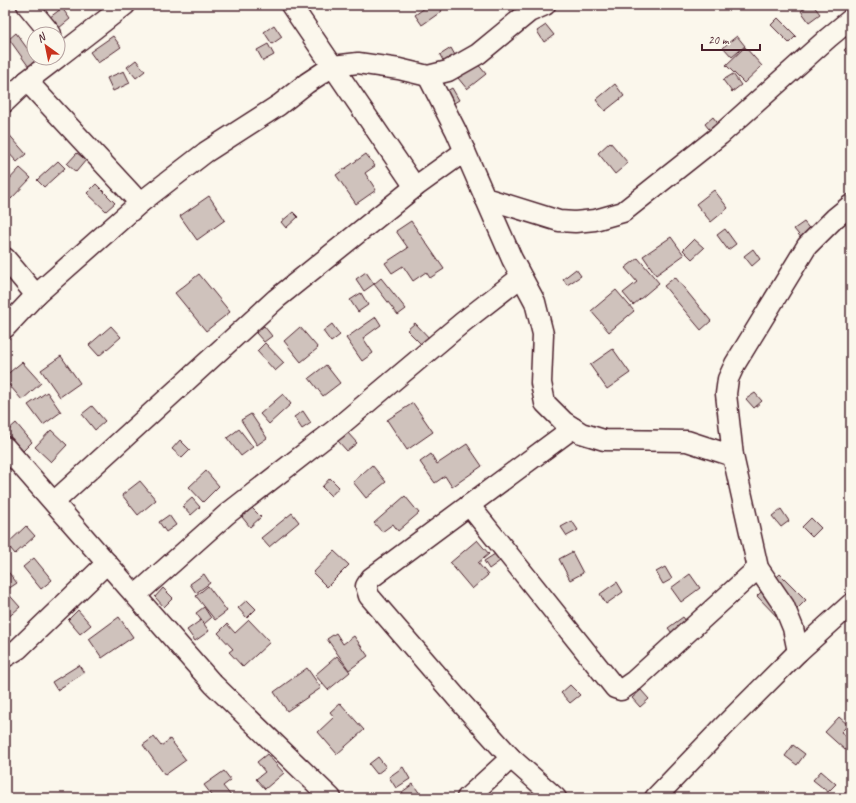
<svg xmlns="http://www.w3.org/2000/svg" width="856" height="803" font-family="Caveat,sans-serif">
<style>
.building{fill:#cfc2bc;stroke:#4a1f2b}
.lines{fill:none;stroke-linecap:round;stroke-linejoin:round}
.minor-casing{stroke:#4a1f2b;stroke-width:23}
.minor{stroke:#fbf7ec;stroke-width:20}
</style>
<rect width="100%" height="100%" fill="#fbf7ec"/>
<filter id="ink" filterUnits="userSpaceOnUse"><feTurbulence type="fractalNoise" baseFrequency=".025" numOctaves="2"/><feDisplacementMap in="SourceGraphic" scale="8" xChannelSelector="R" yChannelSelector="G"/><feConvolveMatrix kernelMatrix="1 2 1 2 8 2 1 2 1" color-interpolation-filters="sRGB"/></filter>
<g filter="url(#ink)">
<g class="building">
<polygon points="429,5 438,5 442,11 422,25 415,15"/>
<polygon points="809,5 813,5 820,14 809,22 801,11"/>
<polygon points="62,8 70,19 54,32 45,21"/>
<polygon points="778,18 796,36 789,43 771,25"/>
<polygon points="274,25 282,37 272,44 264,32"/>
<polygon points="546,25 554,35 544,42 537,31"/>
<polygon points="16,33 29,51 34,47 34,58 58,58 36,77 9,39"/>
<polygon points="113,36 121,47 98,63 90,52"/>
<polygon points="737,36 745,46 732,57 723,47"/>
<polygon points="268,44 274,55 263,61 257,50"/>
<polygon points="851,44 851,58 844,50"/>
<polygon points="745,47 762,66 744,83 726,65"/>
<polygon points="451,48 456,57 445,64 440,55"/>
<polygon points="136,60 145,71 136,78 127,67"/>
<polygon points="477,63 486,74 467,89 458,78"/>
<polygon points="124,71 130,83 113,91 107,78"/>
<polygon points="733,74 741,85 732,92 723,80"/>
<polygon points="615,84 624,96 605,111 596,100"/>
<polygon points="452,88 459,100 449,106 442,94"/>
<polygon points="713,117 720,126 712,133 705,124"/>
<polygon points="5,131 6,131 26,154 17,162 5,149"/>
<polygon points="610,142 628,163 615,174 598,153"/>
<polygon points="77,153 86,160 76,172 67,164"/>
<polygon points="366,154 375,166 365,173 376,190 356,204 336,175"/>
<polygon points="58,161 65,168 44,187 37,180"/>
<polygon points="20,168 31,178 11,199 5,193 5,184"/>
<polygon points="96,184 115,203 106,211 87,193"/>
<polygon points="714,190 728,208 711,222 696,204"/>
<polygon points="209,196 225,220 197,240 180,216"/>
<polygon points="293,212 298,217 286,228 281,222"/>
<polygon points="411,221 444,269 430,278 426,272 413,281 403,266 392,273 385,263 408,248 396,231"/>
<polygon points="804,222 812,232 803,240 794,229"/>
<polygon points="725,229 736,244 728,250 717,235"/>
<polygon points="671,237 684,255 656,275 643,256"/>
<polygon points="694,239 704,248 692,259 683,250"/>
<polygon points="753,249 760,259 752,266 744,256"/>
<polygon points="638,258 659,283 633,305 623,293 637,282 625,268"/>
<polygon points="576,269 581,276 567,285 563,279"/>
<polygon points="366,272 374,284 364,291 356,279"/>
<polygon points="199,274 230,312 206,331 175,293"/>
<polygon points="675,277 711,321 701,330 664,286"/>
<polygon points="381,278 406,309 398,315 374,284"/>
<polygon points="616,290 634,311 609,332 591,311"/>
<polygon points="361,293 368,305 358,312 350,300"/>
<polygon points="376,317 381,325 363,338 373,353 362,361 346,338"/>
<polygon points="415,323 433,342 426,349 407,330"/>
<polygon points="332,324 340,335 331,342 323,331"/>
<polygon points="111,326 121,337 99,356 89,345"/>
<polygon points="264,326 272,336 264,342 256,333"/>
<polygon points="300,327 318,348 301,362 284,341"/>
<polygon points="265,343 284,363 275,371 257,351"/>
<polygon points="613,349 630,373 607,389 590,365"/>
<polygon points="61,356 80,383 60,397 41,370"/>
<polygon points="22,362 41,383 22,400 5,380 5,376"/>
<polygon points="326,365 340,383 323,396 309,378"/>
<polygon points="47,392 61,412 43,425 28,405"/>
<polygon points="755,393 762,401 754,408 746,399"/>
<polygon points="283,394 291,404 269,424 260,414"/>
<polygon points="413,403 433,432 407,450 387,420"/>
<polygon points="92,406 105,421 95,430 82,414"/>
<polygon points="303,411 311,423 302,429 294,417"/>
<polygon points="251,414 267,438 257,445 241,420"/>
<polygon points="16,423 32,442 23,451 6,432"/>
<polygon points="239,429 253,447 241,456 227,438"/>
<polygon points="51,430 67,445 51,462 35,447"/>
<polygon points="347,432 357,443 347,451 338,441"/>
<polygon points="180,440 190,450 182,458 172,449"/>
<polygon points="467,444 482,466 452,487 445,476 435,483 420,462 431,454 437,464"/>
<polygon points="372,465 386,482 366,498 353,482"/>
<polygon points="206,471 219,486 203,502 189,487"/>
<polygon points="330,478 339,487 331,496 322,487"/>
<polygon points="140,481 156,500 138,515 122,495"/>
<polygon points="405,496 419,513 398,531 393,524 382,532 374,523"/>
<polygon points="192,498 200,507 191,515 183,506"/>
<polygon points="252,508 261,517 250,527 242,517"/>
<polygon points="781,509 789,521 781,527 772,516"/>
<polygon points="292,513 299,522 269,547 261,538"/>
<polygon points="169,515 176,525 166,532 159,522"/>
<polygon points="811,518 821,528 812,537 802,527"/>
<polygon points="572,521 578,530 567,536 561,527"/>
<polygon points="26,526 35,536 15,554 7,544"/>
<polygon points="477,540 489,554 478,563 488,575 472,589 450,563"/>
<polygon points="334,551 349,565 327,587 313,573"/>
<polygon points="572,552 583,573 570,580 559,559"/>
<polygon points="495,554 500,561 489,569 484,561"/>
<polygon points="34,558 52,580 41,589 23,567"/>
<polygon points="665,567 672,579 663,584 656,572"/>
<polygon points="5,568 17,583 8,589 5,586"/>
<polygon points="204,574 210,583 196,593 190,584"/>
<polygon points="690,574 700,588 681,602 671,588"/>
<polygon points="780,574 806,600 783,623 757,596"/>
<polygon points="617,582 623,592 606,604 600,594"/>
<polygon points="208,586 227,611 215,620 196,596"/>
<polygon points="163,588 173,598 164,607 155,597"/>
<polygon points="5,590 20,607 5,620"/>
<polygon points="247,600 256,609 247,618 238,608"/>
<polygon points="204,607 211,618 204,624 196,613"/>
<polygon points="78,610 91,625 80,634 68,620"/>
<polygon points="119,617 133,637 102,658 89,639"/>
<polygon points="683,617 690,626 675,637 668,628"/>
<polygon points="201,620 209,631 195,641 187,630"/>
<polygon points="249,620 270,642 243,667 229,652 233,649 218,633 227,624 235,633"/>
<polygon points="336,633 343,644 354,636 368,656 349,670 327,639"/>
<polygon points="337,656 350,672 328,690 315,675"/>
<polygon points="79,665 84,673 57,690 52,682"/>
<polygon points="307,668 321,688 287,711 274,692"/>
<polygon points="570,685 580,695 570,703 561,693"/>
<polygon points="641,690 649,699 640,707 632,698"/>
<polygon points="340,703 364,730 337,754 318,732 334,717 330,712"/>
<polygon points="839,717 848,725 841,732 851,740 851,743 845,750 825,732"/>
<polygon points="154,737 161,746 170,739 186,760 165,775 143,745"/>
<polygon points="793,745 805,754 797,765 785,756"/>
<polygon points="267,754 284,773 265,789 256,779 265,772 257,762"/>
<polygon points="378,757 386,767 377,774 369,764"/>
<polygon points="403,767 410,779 396,788 389,777"/>
<polygon points="224,771 231,780 223,786 232,797 214,798 204,785"/>
<polygon points="821,771 836,784 828,792 813,780"/>
<polygon points="413,784 423,798 407,798 402,792"/>
</g>
<g class="lines">
<g class="minor-casing">
<g id="minor">
<polyline points="27,5 51,34"/>
<polyline points="291,5 415,187"/>
<polyline points="58,57 125,5"/>
<polyline points="428,76 456,131 512,259 535,302 543,334 541,383 545,403 564,422 581,433 604,440 687,441 733,456"/>
<polyline points="27,81 140,203"/>
<polyline points="5,102 27,81 57,58"/>
<polyline points="485,198 559,221 575,222 595,220 623,212 720,135 828,38 851,19"/>
<polyline points="5,258 36,295"/>
<polyline points="5,328 36,295 140,203 206,152 279,105 307,83 333,66 358,63 399,69 428,76 448,71 478,54 529,12 545,5"/>
<polyline points="5,447 213,684 331,798"/>
<polyline points="54,502 276,299 415,187 465,151"/>
<polyline points="469,505 615,688 621,690 634,681 758,568"/>
<polyline points="136,595 227,514 336,429 463,322 521,277"/>
<polyline points="798,652 793,628 784,606 758,568 733,456 726,394 728,379 735,364 807,246 835,218 851,205"/>
<polyline points="5,657 18,649 107,563"/>
<polyline points="467,798 511,758"/>
<polyline points="556,798 511,758 456,697 369,596 366,586 371,578 573,428"/>
<polyline points="655,798 726,724 798,652 851,604"/>
</g>
</g>
<use href="#minor" class="minor"/>
</g>
</g>
<rect width="856" height="803" fill="none" stroke="#fbf7ec" stroke-width="20"/>
<rect x="10" y="10" width="836" height="783" fill="none" stroke="#4a1f2b" stroke-width="1.5" filter="url(#ink)"/>
<g transform="translate(46 46) rotate(327)"><circle r="19" fill="#fbf7ec" stroke="#b4a19f"/>
<path d="M0-3L7 15L0 10L-7 15Z" fill="#c8321e"/>
<text y="-6" font-size="11" font-weight="bold" text-anchor="middle" fill="#4a1f2b">N</text>
</g>
<path d="M702 44v6h58v-6" fill="none" stroke="#4a1f2b" stroke-width="2"/>
<text x="708" y="44" font-size="12" fill="#4a1f2b" stroke="#fbf7ec" stroke-width="3" paint-order="stroke">20 m</text>
</svg>
